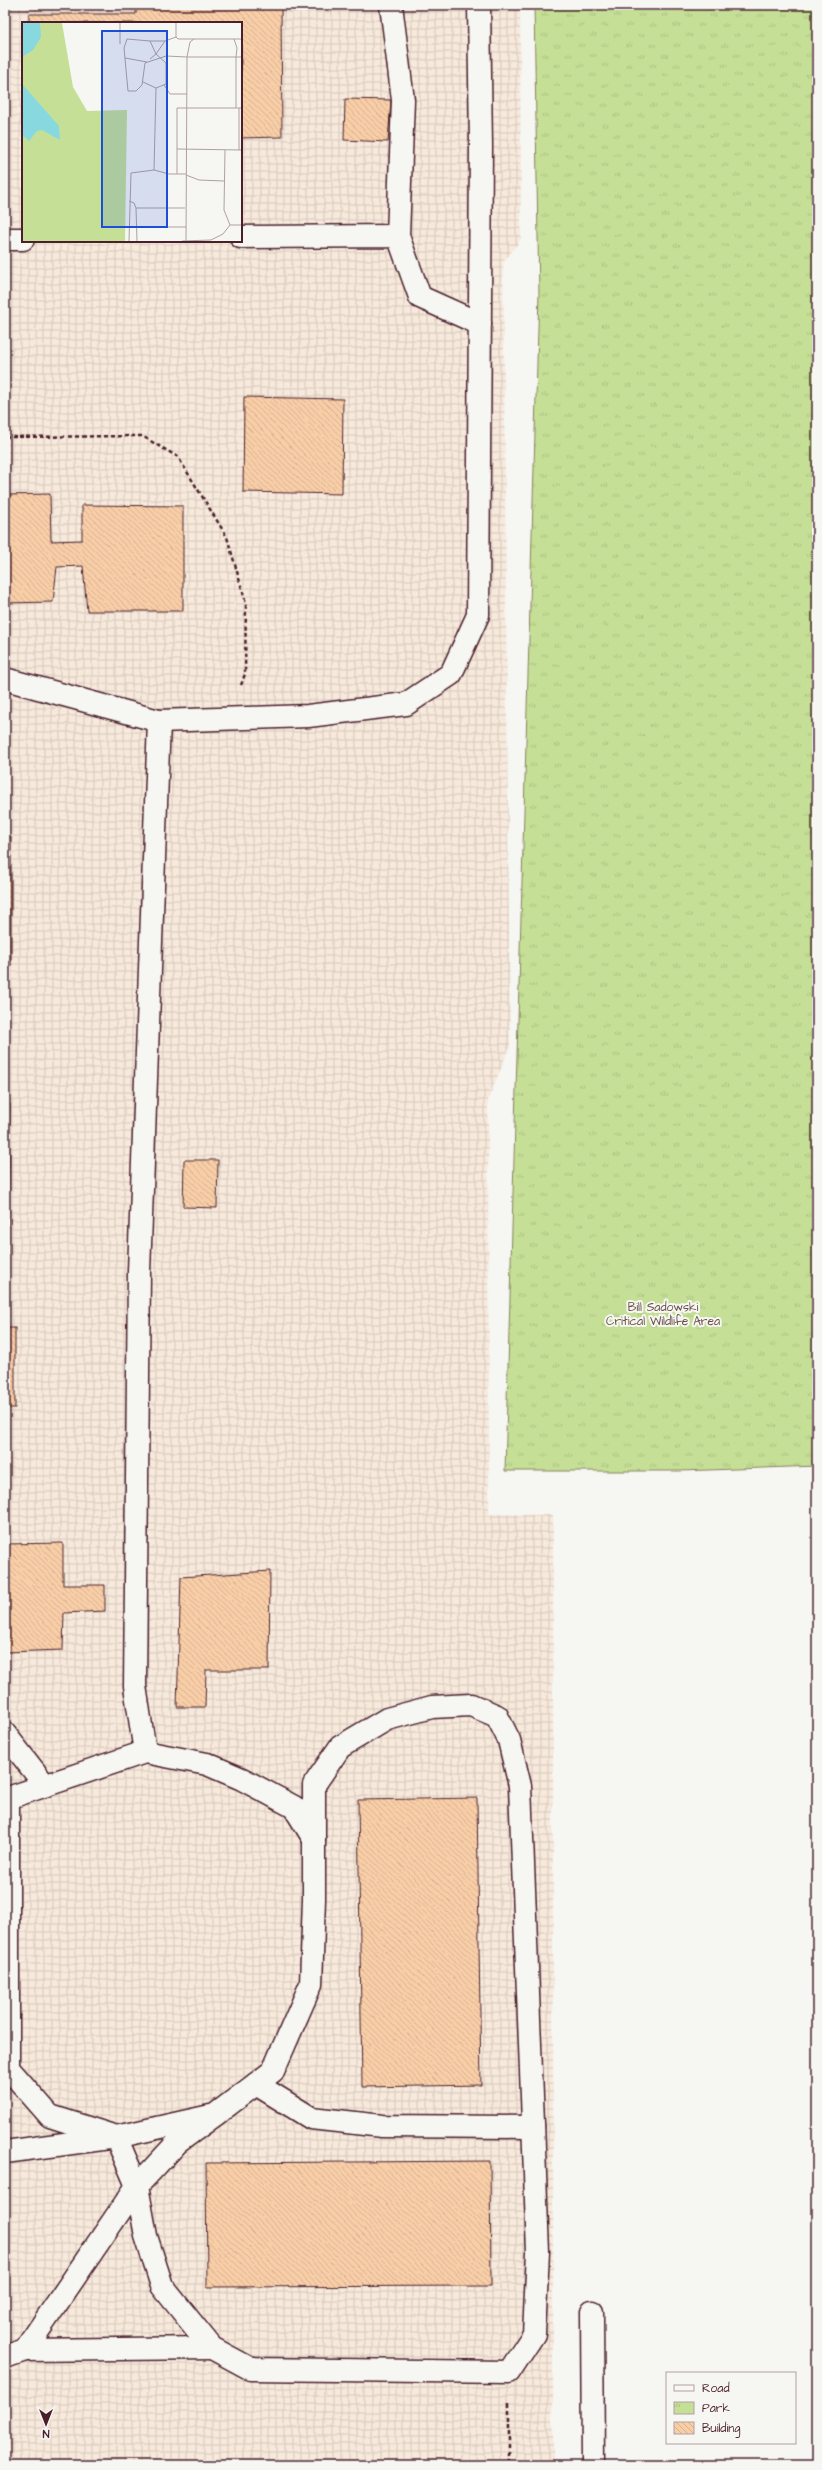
<svg xmlns="http://www.w3.org/2000/svg" width="822" height="2470" font-family="'Architects Daughter',sans-serif">
<style>
.industrial{fill:url(#industrial-grid);fill-rule:evenodd}
.park{fill:url(#park-tufts);stroke:#888060}
.building{fill:url(#building-back-hatch);stroke:#4a1f2b}
.lines{fill:none;stroke-linecap:round;stroke-linejoin:round}
.minor-casing{stroke:#4a1f2b;stroke-width:25}
.path{stroke:#4a1f2b;stroke-width:2.5;stroke-dasharray:4 3;stroke-linecap:butt}
.minor{stroke:#f6f6f2;stroke-width:22}
.labels{text-anchor:middle;dominant-baseline:central;stroke-width:4;stroke-linejoin:round;paint-order:stroke}
.park-label{font-size:12px;fill:#694f46;stroke:#f6f6f2}
.inset-road{fill:none;stroke:#b1a0a2;stroke-width:1}
.view{fill:#1d4ed8;fill-opacity:0.15;stroke:#1d4ed8;stroke-width:2}
.inset-edge{fill:none;stroke:#4a1f2b;stroke-width:2}
</style>
<defs>
<pattern id="industrial-grid" width="8" height="8" patternUnits="userSpaceOnUse"><rect width="8" height="8" fill="#f7eadc"/><path d="M0 4h8M4 0v8" fill="none" stroke="#d5c8bd"/></pattern>
<pattern id="park-tufts" width="24" height="20" patternUnits="userSpaceOnUse"><rect width="24" height="20" fill="#c5e096"/><path d="M3 7l-1-3M5 7V3M7 7l1-3M15 17l-1-3M17 17v-4M19 17l1-3" fill="none" stroke="#abc081"/></pattern>
<pattern id="building-back-hatch" width="6" height="6" patternUnits="userSpaceOnUse"><rect width="6" height="6" fill="#f8cea7"/><path d="M-1 5l2 2M0 0l6 6M5-1l2 2" fill="none" stroke="#d6b090"/></pattern>
</defs>
<rect width="100%" height="100%" fill="#f6f6f2"/>
<filter id="ink" filterUnits="userSpaceOnUse"><feTurbulence type="fractalNoise" baseFrequency=".025" numOctaves="2"/><feDisplacementMap in="SourceGraphic" scale="8" xChannelSelector="R" yChannelSelector="G"/><feConvolveMatrix kernelMatrix="1 2 1 2 8 2 1 2 1" color-interpolation-filters="sRGB"/></filter>
<g filter="url(#ink)">
<path class="industrial" d="M5 5H520L521 239 503 263 510 1046 488 1100 489 1514 553 1515V2465H5ZM23 23H241V241H23Z"/>
<polygon class="park" points="534,5 817,5 817,1466 681,1471 505,1471 539,294"/>
<g class="building">
<polygon points="136,5 281,5 282,137 241,138 241,23 29,23 29,14 136,14"/>
<polygon points="345,99 391,100 388,142 344,140"/>
<polygon points="244,397 343,399 342,494 243,492"/>
<polygon points="50,494 51,541 82,540 82,505 183,506 183,611 87,611 83,566 57,567 53,602 5,603 5,495"/>
<rect x="5" y="837" width="6" height="128"/>
<polygon points="5,1104 10,1104 7,1306 5,1306"/>
<polygon points="184,1160 218,1160 217,1208 183,1207"/>
<rect x="5" y="1328" width="10" height="80"/>
<polygon points="63,1543 63,1585 105,1585 105,1611 64,1613 63,1650 5,1652 5,1544"/>
<polygon points="270,1571 269,1670 206,1670 205,1707 177,1707 181,1577"/>
<polygon points="477,1798 481,2085 362,2087 358,1800"/>
<polygon points="490,2161 491,2286 207,2287 206,2163"/>
</g>
<g class="lines">
<g class="minor-casing">
<g id="minor">
<polyline points="391,5 403,100 398,236"/>
<polyline points="241,237 398,236 420,297 480,324"/>
<polyline points="5,239 23,239"/>
<polyline points="5,679 159,721 308,716 406,704 451,674 478,615 481,146 479,5"/>
<polyline points="5,1734 45,1785"/>
<polyline points="145,1752 135,1686 139,1272 159,721"/>
<polyline points="256,2084 311,2118 382,2126 533,2127"/>
<polyline points="5,2152 116,2137 215,2115 273,2071 311,1984 314,1899 314,1785 340,1747 387,1719 432,1707 471,1705 497,1716 509,1740 520,1786 538,2252 534,2334 509,2372 251,2369 212,2348 162,2286 146,2236 137,2186 177,2143 215,2115"/>
<polyline points="592,2312 593,2465"/>
<polyline points="25,2350 212,2348"/>
<polyline points="5,2357 25,2350 137,2186 116,2137 50,2116 8,2068 8,1798 145,1752 207,1764 242,1779 294,1807 314,1839"/>
</g>
</g>
<g class="path">
<polyline points="5,437 142,436 178,457 227,537 246,603 245,674 240,688"/>
<polyline points="509,2403 509,2465"/>
</g>
<use href="#minor" class="minor"/>
</g>
</g>
<g class="labels">
<g class="park-label">
<text x="663" y="1307">Bill Sadowski<tspan x="663" dy="14">Critical Wildlife Area</tspan></text>
</g>
</g>
<g transform="translate(22 22)">
<rect width="220" height="220" fill="#f6f6f2"/>
<path d="M0 1H40L51 65 65 89 105 88 103 219H0Z" fill="#c5e096"/>
<path d="M0 1H18L19 15 11 28 0 35ZM0 62 37 104 38 118 20 108 15 109 7 119 0 113Z" fill="#87d9df"/>
<path class="inset-road" d="M98 1V22M154 1V15L156 17H220M128 19H143M103 36 125 40M128 37 134 32 128 19 105 17 102 26 106 69H114L120 63 123 41 144 34 165 35 168 20 172 17M121 60 134 66 144 62V41L134 32 143 19 154 15M142 63 148 72H165M214 86V35H220M217 86V128M155 127 220 128M203 128 202 188 208 203M132 148 134 66M155 152V86H220M164 153 177 158 202 159M107 179 112 181 114 186H163M114 186 115 219M135 205H164M107 219 109 151 132 148 147 152H164M160 219 189 218 201 212 208 203H220M164 219 165 35H214L215 26 212 17"/>
<path class="view" d="M80 9H145V205H80Z"/>
<rect width="220" height="220" class="inset-edge"/>
</g>
<rect width="822" height="2470" fill="none" stroke="#f6f6f2" stroke-width="20"/>
<rect x="10" y="10" width="802" height="2450" fill="none" stroke="#4a1f2b" stroke-width="1.5" filter="url(#ink)"/>
<rect x="666" y="2372" width="130" height="72" fill="#f6f6f2" stroke="#b1a0a2"/>
<rect x="674" y="2385" width="20" height="6" fill="#f6f6f2" stroke="#b1a0a2"/>
<text x="702" y="2392" font-size="12" fill="#4a1f2b">Road</text>
<rect x="674" y="2402" width="20" height="12" fill="url(#park-tufts)" stroke="#b1a0a2"/>
<text x="702" y="2412" font-size="12" fill="#4a1f2b">Park</text>
<rect x="674" y="2422" width="20" height="12" fill="url(#building-back-hatch)" stroke="#b1a0a2"/>
<text x="702" y="2432" font-size="12" fill="#4a1f2b">Building</text>
<g transform="translate(46 2424) rotate(180)" stroke="#f6f6f2" stroke-width="3" paint-order="stroke">
<path d="M0-3L7 15L0 10L-7 15Z" fill="#4a1f2b"/>
<text y="-6" font-size="11" font-weight="bold" text-anchor="middle" fill="#4a1f2b">N</text>
</g>
</svg>
